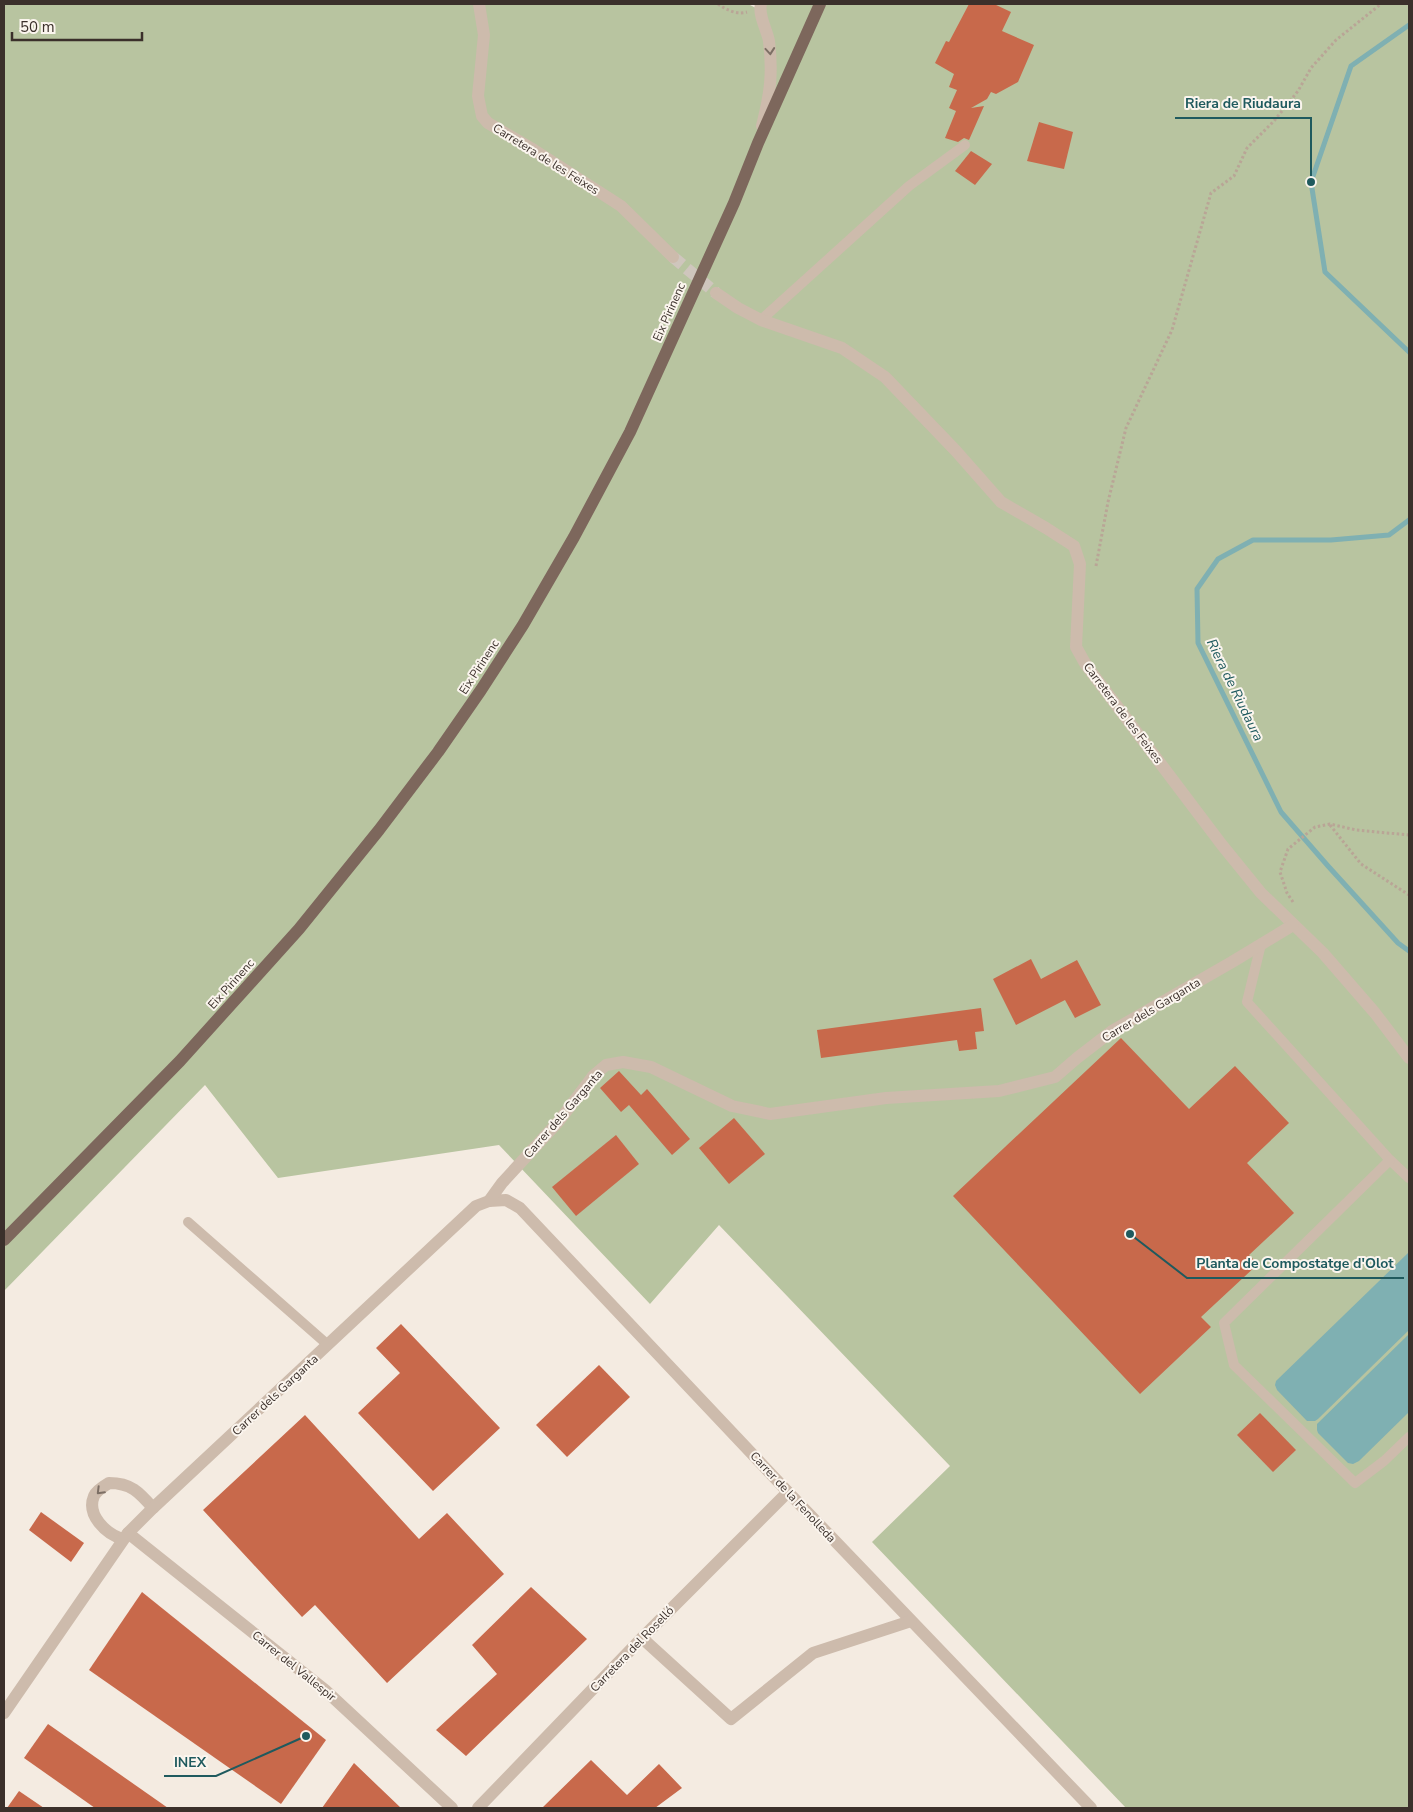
<svg xmlns="http://www.w3.org/2000/svg" width="1413" height="1812" font-family="'Nunito Sans',sans-serif">
<style>
.green{fill:#b8c4a0}
.water{fill:#7fb0b2}
.lines{fill:none;stroke-linecap:round;stroke-linejoin:round}
.stream{stroke:#7fb0b2;stroke-width:5}
.building{fill:#c8694b}
.minor-tunnel{stroke:#cfc6bd;stroke-width:12;stroke-dasharray:12 6;stroke-linecap:butt}
.path{stroke:#b9a596;stroke-width:3;stroke-dasharray:2.5 2.5;stroke-linecap:butt}
.service{stroke:#cdbbac;stroke-width:10}
.minor{stroke:#cdbbac;stroke-width:12}
.primary{stroke:#7d675c;stroke-width:12}
.oneway{stroke:#7d6f65}
.labels{text-anchor:middle;dominant-baseline:central;stroke-width:4;stroke-linejoin:round;paint-order:stroke}
.street-label{font-size:12px;fill:#3b302b;stroke:#fbf5ee}
.water-label{font-size:14px;font-style:italic;fill:#1f5a5e;stroke:#fbf5ee}
.leader{fill:none;stroke:#1f5a5e;stroke-width:2}
.callout-dot{fill:#1f5a5e;stroke:#fbf5ee;stroke-width:2}
.callout-label{font-size:14px;text-anchor:middle;font-weight:bold;fill:#1f5a5e;stroke:#fbf5ee;stroke-width:4;stroke-linejoin:round;paint-order:stroke}
</style>
<rect width="100%" height="100%" fill="#f4ebe1"/>
<polygon class="green" points="4,4 748,4 760,10 763,4 1409,4 1409,1808 1126,1808 872,1542 950,1466 719,1225 650,1304 499,1145 278,1178 205,1085 4,1291"/>
<g class="water">
<polygon points="1409,1252 1409,1330 1318,1419 1315,1421 1307,1421 1277,1390 1275,1385 1276,1381"/>
<polygon points="1409,1334 1409,1412 1359,1461 1353,1464 1348,1463 1318,1433 1317,1430 1317,1424"/>
</g>
<g class="lines">
<g class="stream">
<polyline points="1409,25 1351,66 1311,182 1325,272 1409,352"/>
<polyline points="1409,520 1389,535 1331,540 1253,540 1218,559 1197,589 1198,643 1281,812 1328,866 1398,943 1409,951"/>
</g>
</g>
<g class="building">
<polygon points="969,4 994,4 1011,12 1002,31 1034,45 1018,82 996,94 991,92 987,99 971,108 984,106 969,140 964,138 958,142 945,138 956,111 949,108 957,90 949,87 954,74 935,63 946,41 949,42"/>
<polygon points="1039,122 1073,132 1064,169 1027,161"/>
<polygon points="971,151 992,164 975,185 955,171"/>
<polygon points="1031,959 1041,979 1077,960 1101,1005 1075,1018 1065,1000 1016,1025 993,979"/>
<polygon points="981,1008 984,1031 975,1032 977,1049 959,1051 957,1040 821,1058 817,1030"/>
<polygon points="1121,1038 1189,1109 1235,1066 1289,1123 1247,1163 1294,1213 1249,1255 1258,1264 1201,1317 1211,1327 1140,1394 953,1196"/>
<polygon points="619,1071 641,1095 647,1089 690,1139 672,1155 629,1105 621,1112 600,1088"/>
<polygon points="734,1118 765,1154 729,1184 699,1148"/>
<polygon points="616,1135 639,1164 576,1216 552,1187"/>
<polygon points="401,1324 500,1428 433,1491 358,1413 400,1373 376,1348"/>
<polygon points="599,1365 630,1397 567,1457 536,1425"/>
<polygon points="1260,1413 1296,1450 1273,1472 1237,1435"/>
<polygon points="305,1415 419,1539 447,1513 504,1574 387,1683 315,1605 302,1617 203,1510"/>
<polygon points="41,1512 84,1543 71,1562 29,1530"/>
<polygon points="531,1587 587,1639 466,1756 436,1730 497,1674 472,1645"/>
<polygon points="142,1592 326,1740 281,1804 89,1670"/>
<polygon points="48,1724 168,1808 95,1808 24,1758"/>
<polygon points="591,1760 627,1795 659,1764 682,1788 655,1808 542,1808"/>
<polygon points="354,1763 379,1787 401,1808 322,1808"/>
<polygon points="19,1791 44,1808 7,1808"/>
</g>
<g class="lines">
<polyline class="minor-tunnel" points="673,257 716,293"/>
<g class="path">
<path d="M718 4C727 10 736 15 747 12"/>
<polyline points="1096,566 1108,502 1126,428 1172,330 1211,193 1234,176 1247,148 1274,121 1298,91 1311,68 1336,40 1381,4"/>
<polyline points="1330,825 1361,864 1409,895"/>
<polyline points="1293,902 1287,893 1280,872 1288,849 1315,827 1330,824 1356,830 1409,835"/>
</g>
<g class="service">
<polyline points="761,320 909,186 965,145"/>
<polyline points="1261,944 1247,1002 1390,1160 1409,1178"/>
<polyline points="1390,1160 1224,1323 1234,1365 1355,1483 1384,1461 1409,1437"/>
<polyline points="188,1222 328,1345"/>
</g>
<g class="minor">
<polyline points="479,4 484,35 478,96 482,116 488,123 534,150 621,206 673,257"/>
<path d="M761 4C758 15 767 30 769 41 773 74 770 94 762 126"/>
<polyline points="716,293 738,308 761,320 842,348 885,377 956,451 1001,502 1046,528 1074,546 1080,564 1076,647 1086,665 1222,845 1261,893 1323,953 1375,1013 1409,1058"/>
<polyline points="489,1201 506,1200 520,1208 788,1492 1091,1808"/>
<polyline points="128,1533 325,1690 452,1808"/>
<path d="M123 1539C106 1534 86 1515 94 1496 96 1491 104 1486 109 1483 131 1483 139 1492 153 1508"/>
<polyline points="642,1638 731,1719 813,1653 911,1621"/>
<polyline points="4,1713 128,1533 153,1508 476,1206 489,1201 502,1183 559,1121 593,1076 606,1065 623,1062 651,1067 732,1106 770,1114 886,1098 999,1091 1055,1077 1077,1058 1112,1031 1232,962 1293,925"/>
<polyline points="478,1808 642,1638 788,1492"/>
</g>
<polyline class="primary" points="4,1240 180,1061 299,929 379,830 438,752 481,690 523,625 574,537 630,432 734,203 758,143 820,4"/>
</g>
<defs><path id="oneway-chevron" d="M-2-3.5L2.5 0L-2 3.5" fill="none" stroke-width="1.6" stroke-linecap="round" stroke-linejoin="round" transform="scale(1.25)"/></defs>
<g class="oneway">
<use href="#oneway-chevron" transform="translate(770 51) rotate(85)"/>
<use href="#oneway-chevron" transform="translate(100 1491) rotate(135)"/>
</g>
<g class="labels">
<g class="street-label">
<text transform="translate(546 159) rotate(32)">Carretera de les Feixes</text>
<text transform="translate(669 312) rotate(-66)">Eix Pirinenc</text>
<text transform="translate(479 667) rotate(-57)">Eix Pirinenc</text>
<text transform="translate(1123 713) rotate(53)">Carretera de les Feixes</text>
<text transform="translate(231 984) rotate(-48)">Eix Pirinenc</text>
<text transform="translate(1151 1010) rotate(-31)">Carrer dels Garganta</text>
<text transform="translate(563 1114) rotate(-49)">Carrer dels Garganta</text>
<text transform="translate(275 1395) rotate(-43)">Carrer dels Garganta</text>
<text transform="translate(793 1497) rotate(47)">Carrer de la Fenolleda</text>
<text transform="translate(632 1649) rotate(-46)">Carretera del Roselló</text>
<text transform="translate(294 1666) rotate(39)">Carrer del Vallespir</text>
</g>
<g class="water-label">
<text transform="translate(1235 690) rotate(64)">Riera de Riudaura</text>
</g>
</g>
<path class="leader" d="M1311 182L1311 118H1175M1130 1234L1187 1278H1404M306 1736L216 1776H164"/>
<g class="callout-dot">
<circle cx="1311" cy="182" r="5"/>
<circle cx="1130" cy="1234" r="5"/>
<circle cx="306" cy="1736" r="5"/>
</g>
<g class="callout-label">
<text x="1243" y="108">Riera de Riudaura</text>
<text x="1295" y="1268">Planta de Compostatge d'Olot</text>
<text x="190" y="1767">INEX</text>
</g>
<rect width="1413" height="1812" fill="none" stroke="#3b302b" stroke-width="10"/>
<path d="M12 32v8h130v-8" fill="none" stroke="#3b302b" stroke-width="2.5"/>
<text x="20" y="32" font-size="15" fill="#3b302b" stroke="#fbf5ee" stroke-width="4" paint-order="stroke">50 m</text>
</svg>
